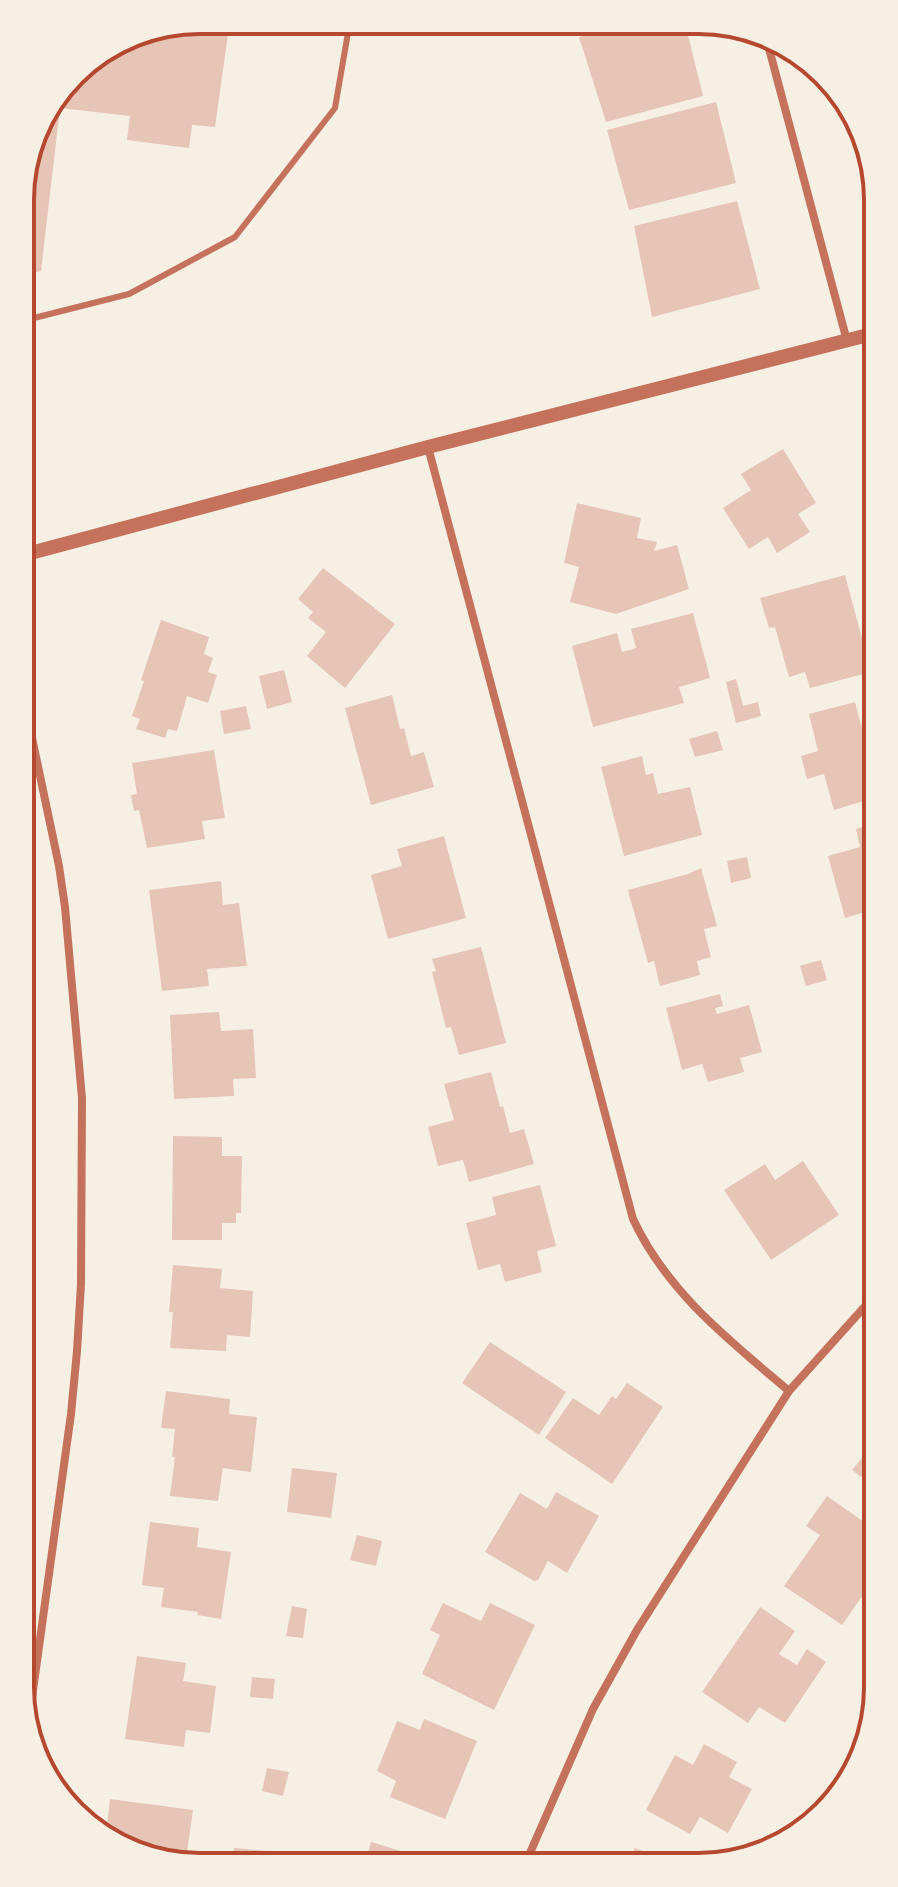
<svg xmlns="http://www.w3.org/2000/svg" width="898" height="1887" font-family="'DejaVu Sans',sans-serif">
<style>
.building{fill:#e6c5b7}
.lines{fill:none;stroke-linecap:round;stroke-linejoin:round}
.service{stroke:#c5725c;stroke-width:6}
.minor{stroke:#c5725c;stroke-width:8}
.tertiary{stroke:#c5725c;stroke-width:14}
.rim{fill:none;stroke:#b5482f;stroke-width:4}
</style>
<rect width="100%" height="100%" fill="#f6efe4"/>
<g class="building">
<polygon points="200,20 230,20 215,127 192,125 189,148 127,140 130,116 60,108 41,271 22,276 21,177 39,120 81,65 132,34"/>
<polygon points="630,23 685,23 703,96 606,122 579,37"/>
<polygon points="716,102 736,183 629,210 607,130"/>
<polygon points="737,201 760,289 652,317 634,226"/>
<polygon points="783,449 816,503 798,514 810,532 777,553 768,537 749,549 723,508 751,490 741,474"/>
<polygon points="577,503 641,518 637,538 657,542 654,551 677,545 689,589 616,614 570,602 579,567 564,563"/>
<polygon points="323,568 395,624 345,688 307,656 326,632 308,618 313,612 298,599"/>
<polygon points="845,575 871,672 810,688 805,672 789,677 775,627 769,628 760,598"/>
<polygon points="693,613 710,678 679,687 684,703 593,727 572,646 617,633 622,652 636,648 631,629"/>
<polygon points="161,620 209,637 204,654 213,658 208,672 217,675 208,703 187,696 177,731 168,729 165,738 136,729 140,719 132,716 144,681 141,680"/>
<polygon points="284,670 292,702 267,709 259,676"/>
<polygon points="736,679 743,706 758,702 761,716 736,723 726,682"/>
<polygon points="392,695 400,729 404,728 411,756 424,752 434,787 371,805 345,708"/>
<polygon points="855,702 871,762 874,761 874,798 834,810 824,774 807,779 801,756 818,751 809,714"/>
<polygon points="246,706 251,729 224,734 220,711"/>
<polygon points="717,731 723,750 695,757 689,739"/>
<polygon points="214,750 225,818 202,821 205,839 147,848 139,810 134,811 131,795 137,794 132,763"/>
<polygon points="642,756 646,775 653,773 658,794 690,787 702,835 624,856 601,767"/>
<polygon points="874,824 875,909 845,918 828,856 860,847 856,829"/>
<polygon points="444,836 466,918 388,939 371,875 402,866 397,849"/>
<polygon points="747,857 751,878 731,883 727,861"/>
<polygon points="701,868 717,926 704,929 711,957 697,961 700,975 660,986 654,961 648,963 628,890 688,874"/>
<polygon points="221,881 223,905 239,903 247,966 207,969 209,986 162,991 149,890"/>
<polygon points="481,947 506,1043 459,1055 451,1027 446,1028 432,972 436,971 432,959"/>
<polygon points="821,960 827,980 806,986 800,966"/>
<polygon points="720,994 723,1006 715,1008 717,1014 749,1005 762,1052 740,1058 744,1072 708,1082 702,1064 682,1070 666,1008"/>
<polygon points="219,1012 221,1031 253,1029 256,1078 233,1079 234,1096 174,1099 170,1015"/>
<polygon points="491,1072 500,1107 503,1106 510,1133 524,1129 534,1164 469,1182 463,1160 438,1166 428,1127 454,1120 444,1084"/>
<polygon points="173,1136 222,1137 222,1156 242,1156 241,1213 236,1213 236,1223 222,1223 222,1240 172,1240"/>
<polygon points="803,1161 839,1215 771,1260 724,1190 765,1164 775,1180"/>
<polygon points="540,1185 556,1246 537,1251 542,1272 505,1282 500,1264 478,1270 466,1223 496,1215 492,1197"/>
<polygon points="173,1265 222,1269 220,1288 253,1291 250,1337 227,1335 226,1351 170,1348 173,1312 169,1312"/>
<polygon points="490,1342 566,1392 539,1435 462,1383"/>
<polygon points="627,1383 663,1407 612,1484 545,1438 573,1398 599,1415 612,1396 616,1399"/>
<polygon points="166,1391 230,1399 229,1414 257,1417 251,1472 223,1468 218,1501 170,1496 175,1457 172,1457 175,1429 161,1428"/>
<polygon points="877,1440 877,1489 852,1470"/>
<polygon points="292,1468 337,1473 331,1518 287,1512"/>
<polygon points="556,1492 599,1516 567,1573 548,1561 538,1580 534,1581 485,1552 520,1493 547,1509"/>
<polygon points="827,1496 877,1531 877,1575 842,1625 784,1586 820,1535 806,1526"/>
<polygon points="150,1522 199,1528 197,1547 231,1552 221,1619 197,1615 198,1612 161,1607 164,1588 142,1585"/>
<polygon points="357,1535 382,1541 376,1566 350,1560"/>
<polygon points="443,1603 481,1621 490,1603 535,1625 494,1710 422,1674 440,1635 430,1630"/>
<polygon points="292,1606 307,1609 303,1638 286,1636"/>
<polygon points="760,1607 795,1631 779,1654 797,1665 807,1649 826,1662 785,1723 759,1707 748,1723 702,1692"/>
<polygon points="137,1656 186,1663 183,1681 216,1686 210,1733 186,1730 184,1747 125,1739"/>
<polygon points="252,1677 275,1679 273,1699 250,1697"/>
<polygon points="424,1719 477,1741 445,1819 390,1797 396,1781 377,1771 397,1721 420,1730"/>
<polygon points="704,1744 737,1762 729,1777 752,1789 728,1833 700,1817 690,1834 646,1810 675,1755 693,1765"/>
<polygon points="267,1768 289,1772 283,1796 262,1791"/>
<polygon points="110,1799 193,1810 186,1859 156,1856 155,1859 106,1834"/>
<polygon points="371,1842 417,1856 415,1862 365,1863"/>
<polygon points="234,1848 267,1851 266,1863 233,1863"/>
<polygon points="635,1848 669,1861 629,1861"/>
</g>
<g class="lines">
<polyline class="service" points="22,321 129,294 235,237 335,108 350,21"/>
<g class="minor">
<polyline points="767,41 847,341"/>
<polyline points="864,336 873,368"/>
<path d="M428 447 633 1219C667 1292 729 1340 789 1391"/>
<polyline points="23,695 59,866 65,907 82,1098 81,1284 77,1351 71,1414 27,1734"/>
<polyline points="526,1862 593,1709 637,1630 789,1391 876,1294"/>
</g>
<polyline class="tertiary" points="23,555 428,447 872,334"/>
</g>
<path d="M0 0H898V1887H0ZM200 34H698A166 166 0 0 1 864 200V1687A166 166 0 0 1 698 1853H200A166 166 0 0 1 34 1687V200A166 166 0 0 1 200 34Z" fill="#f6efe4" fill-rule="evenodd"/>
<path class="rim" d="M200 34H698A166 166 0 0 1 864 200V1687A166 166 0 0 1 698 1853H200A166 166 0 0 1 34 1687V200A166 166 0 0 1 200 34Z"/>
</svg>
